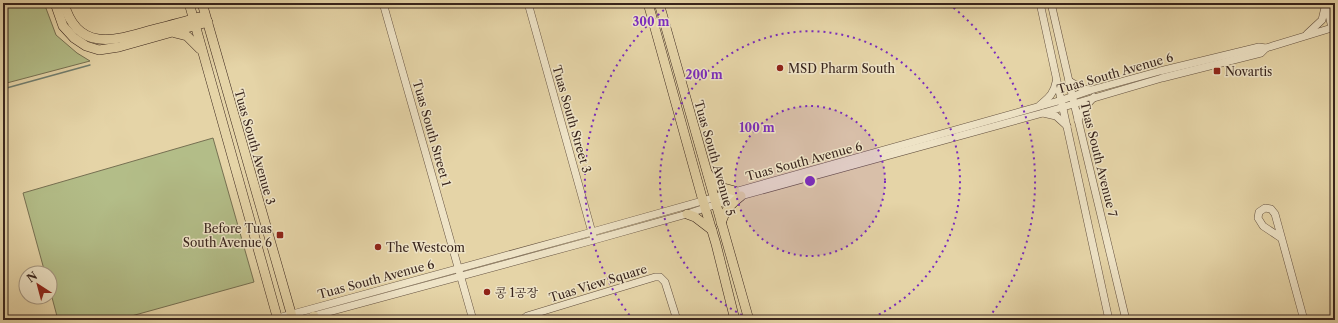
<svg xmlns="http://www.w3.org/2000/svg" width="1338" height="323" font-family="'Libre Caslon Text','Noto Serif KR',serif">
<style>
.green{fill:#b3bd88;stroke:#767052}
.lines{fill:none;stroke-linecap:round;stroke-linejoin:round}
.stream{stroke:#707d6e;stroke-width:1.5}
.minor-casing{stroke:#63503f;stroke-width:8}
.major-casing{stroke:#38241c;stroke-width:10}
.minor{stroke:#eee3c6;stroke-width:7}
.major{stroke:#e5d4a7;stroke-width:9}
.ring{fill:none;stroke:#7b2cbf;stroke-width:2;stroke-dasharray:2 4}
.poi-dot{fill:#8f2418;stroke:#eee3c6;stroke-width:1.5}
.labels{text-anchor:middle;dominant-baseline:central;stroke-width:3;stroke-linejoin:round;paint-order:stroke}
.poi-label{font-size:12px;fill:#38241c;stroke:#eee3c6;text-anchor:start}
.street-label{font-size:12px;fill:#38241c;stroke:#eee3c6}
.centre{fill:#7b2cbf;stroke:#eee3c6;stroke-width:2}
.ring-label{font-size:12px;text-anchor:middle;font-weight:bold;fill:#7b2cbf;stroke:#eee3c6;stroke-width:3;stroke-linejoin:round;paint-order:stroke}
</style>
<rect width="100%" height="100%" fill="#e5d4a7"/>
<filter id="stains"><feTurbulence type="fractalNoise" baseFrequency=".005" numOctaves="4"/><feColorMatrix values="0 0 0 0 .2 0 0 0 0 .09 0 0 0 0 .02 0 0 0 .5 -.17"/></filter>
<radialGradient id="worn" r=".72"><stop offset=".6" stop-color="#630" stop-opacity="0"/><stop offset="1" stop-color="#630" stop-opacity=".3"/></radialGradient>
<g class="green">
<polygon points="3,3 44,3 56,35 77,53 90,61 3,84"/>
<polygon points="213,138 254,282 117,320 58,320 50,290 50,273 45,273 23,193"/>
</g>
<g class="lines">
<polyline class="stream" points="3,89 90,65"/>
<g class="minor-casing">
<g id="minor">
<polyline points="383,3 473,320"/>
<polyline points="528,3 593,236"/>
<polyline points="1040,3 1109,320"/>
<polyline points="1051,3 1074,103 1126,320"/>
<polyline points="1327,6 1332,28"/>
<polyline points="1307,34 1322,20 1326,3"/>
<polyline points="1069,81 1083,89 1090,90"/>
<path d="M1040 105C1048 98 1054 94 1056 82"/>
<polyline points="1043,113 1056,116 1067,126"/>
<polyline points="1078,120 1084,108 1094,97"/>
<polyline points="1281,238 1263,226 1258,218 1259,212 1265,208 1271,209 1275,214 1304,320"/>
<polyline points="278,318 592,232 1062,100 1091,90 1160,71 1259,47 1266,48"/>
<polyline points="299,320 594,240 687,214 741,196 1043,113 1162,78 1261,53 1266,48 1335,27"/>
<polyline points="522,320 527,316 655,277 660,277 665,282 677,320"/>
</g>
</g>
<g class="major-casing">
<g id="major">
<polyline points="55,3 63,26 74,38 86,46 99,50 119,47 208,22"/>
<path d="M64 3C77 52 114 41 151 30 167 26 183 22 199 17"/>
<polyline points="189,3 278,320"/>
<polyline points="202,3 293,320"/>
<polyline points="648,3 703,201 716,244 735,320"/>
<polyline points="659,3 749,320"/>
<polyline points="175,33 187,36 200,49"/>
<polyline points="708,174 720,187 735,191"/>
<polyline points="687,214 695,217 712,230"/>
<path d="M721 223C725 210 731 204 741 196"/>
<polyline points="310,320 314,316"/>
</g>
</g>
<use href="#minor" class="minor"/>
<use href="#major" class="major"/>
</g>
<circle cx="810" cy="181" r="75" fill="#7b2cbf" fill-opacity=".12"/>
<g class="ring">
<circle cx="810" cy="181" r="75"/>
<path d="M753 320A150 150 0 1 1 867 320"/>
<path d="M633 320A225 225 0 0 1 671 4M949 4A225 225 0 0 1 987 320"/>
</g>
<g class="poi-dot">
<circle cx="780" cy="68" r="4"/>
<rect x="1213" y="67" width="8" height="8" rx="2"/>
<rect x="276" y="231" width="8" height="8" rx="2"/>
<circle cx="378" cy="247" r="4"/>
<circle cx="487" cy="292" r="4"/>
</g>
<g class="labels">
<g class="poi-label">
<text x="788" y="68">MSD Pharm South</text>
<text x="1225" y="71">Novartis</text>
<text x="272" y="228" text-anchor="end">Before Tuas<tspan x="272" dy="14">South Avenue 6</tspan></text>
<text x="386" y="247">The Westcom</text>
<text x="495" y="292">콩 1공장</text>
</g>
<g class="street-label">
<text transform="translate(1115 73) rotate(-16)">Tuas South Avenue 6</text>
<text transform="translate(572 119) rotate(74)">Tuas South Street 3</text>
<text transform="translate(432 133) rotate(74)">Tuas South Street 1</text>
<text transform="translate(255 147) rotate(74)">Tuas South Avenue 3</text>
<text transform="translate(715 158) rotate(74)">Tuas South Avenue 5</text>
<text transform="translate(1099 159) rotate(76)">Tuas South Avenue 7</text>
<text transform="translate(804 161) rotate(-15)">Tuas South Avenue 6</text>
<text transform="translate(376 279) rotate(-15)">Tuas South Avenue 6</text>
<text transform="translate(598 283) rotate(-17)">Tuas View Square</text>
</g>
</g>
<circle cx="810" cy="181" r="6" class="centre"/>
<g class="ring-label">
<text x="651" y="26">300 m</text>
<text x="704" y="79">200 m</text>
<text x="757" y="132">100 m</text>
</g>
<rect width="1338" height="323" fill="none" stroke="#e5d4a7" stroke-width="16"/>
<rect x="4" y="4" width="1330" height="315" fill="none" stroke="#38241c" stroke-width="2"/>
<rect x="8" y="8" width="1322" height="307" fill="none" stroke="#38241c"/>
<g transform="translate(38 285) rotate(324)"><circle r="19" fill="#eee3c6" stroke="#a59782"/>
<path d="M0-3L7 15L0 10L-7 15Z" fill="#8f2418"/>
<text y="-6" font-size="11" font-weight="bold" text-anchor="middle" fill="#38241c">N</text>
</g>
<rect width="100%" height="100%" filter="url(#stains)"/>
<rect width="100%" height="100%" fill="url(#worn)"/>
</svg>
